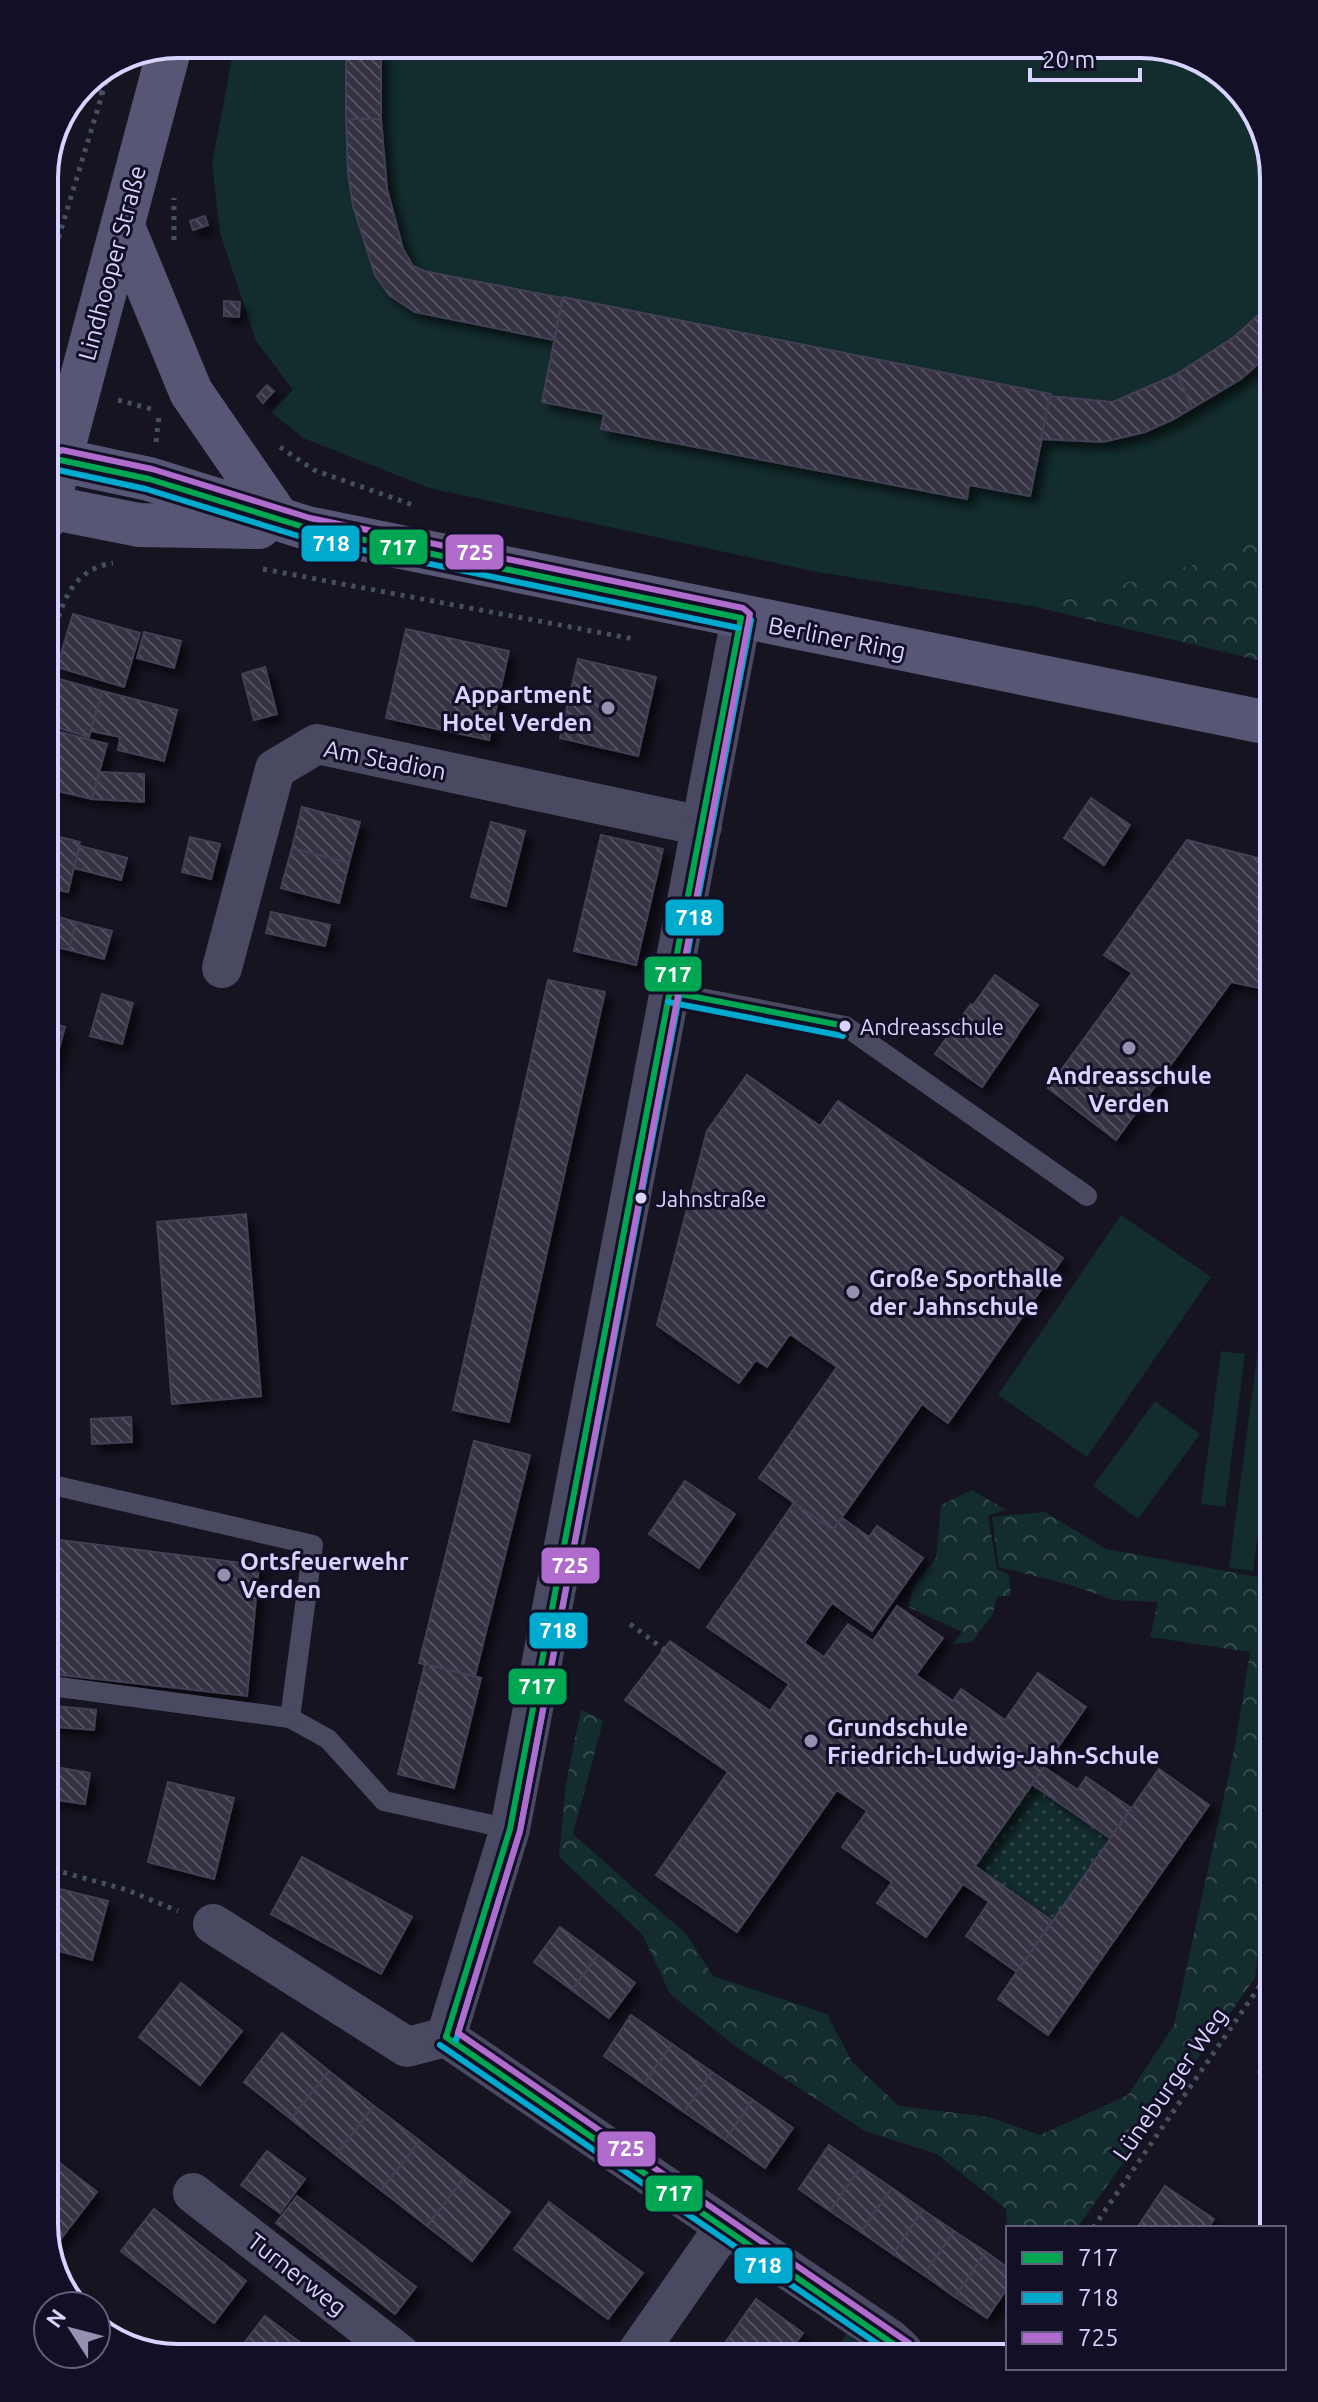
<svg xmlns="http://www.w3.org/2000/svg" width="1318" height="2402" font-family="Ubuntu,sans-serif">
<style>
.grass{fill:#132c2d}
.forest{fill:url(#forest-crowns)}
.garden{fill:url(#garden-dots)}
.building{fill:url(#building-back-hatch);stroke:#433f54;stroke-width:2;filter:url(#shadow)}
.lines{fill:none;stroke-linecap:round;stroke-linejoin:round}
.path{stroke:#44505f;stroke-width:5;stroke-dasharray:4 6;stroke-linecap:butt}
.lane{stroke:#4a4962;stroke-width:20}
.street{stroke:#4a4962;stroke-width:40}
.secondary{stroke:#575674;stroke-width:44}
.bus-1-casing{stroke:#130f26;stroke-width:12}
.bus-2-casing{stroke:#130f26;stroke-width:12}
.bus-3-casing{stroke:#130f26;stroke-width:12}
.bus-1{stroke:#00a651;stroke-width:6}
.bus-2{stroke:#00a9ce;stroke-width:6}
.bus-3{stroke:#b06ccc;stroke-width:6}
.poi-dot{fill:#9591b1;stroke:#130f26;stroke-width:3}
.bus-dot{fill:#d9d4ff;stroke:#130f26;stroke-width:3}
.labels{text-anchor:middle;dominant-baseline:central;stroke-width:6;stroke-linejoin:round;paint-order:stroke}
.bus-label{font-size:22px;fill:#d9d4ff;stroke:#130f26;text-anchor:start}
.street-label{font-size:24px;fill:#d9d4ff;stroke:#130f26}
.poi-label{font-size:24px;font-weight:bold;fill:#d9d4ff;stroke:#130f26;text-anchor:start}
.rim{fill:none;stroke:#d9d4ff;stroke-width:4}
.line-badge{stroke:#130f26;stroke-width:3}
.badge-label{font-size:22px;text-anchor:middle;font-weight:bold;fill:#fff}
</style>
<defs>
<pattern id="forest-crowns" width="20" height="18" patternUnits="userSpaceOnUse" patternTransform="scale(2)"><rect width="20" height="18" fill="#132c2d"/><path d="M2 6a3 3 0 1 1 6 0M12 15a3 3 0 1 1 6 0" fill="none" stroke="#354a4c"/></pattern>
<pattern id="garden-dots" width="8" height="8" patternUnits="userSpaceOnUse" patternTransform="scale(2)"><rect width="8" height="8" fill="#132c2d"/><path d="M2 2h.1M6 6h.1" fill="none" stroke="#354a4c" stroke-width="1.8" stroke-linecap="round"/></pattern>
<pattern id="building-back-hatch" width="6" height="6" patternUnits="userSpaceOnUse" patternTransform="scale(2)"><rect width="6" height="6" fill="#343243"/><path d="M-1 5l2 2M0 0l6 6M5-1l2 2" fill="none" stroke="#514f5f"/></pattern>
<filter id="shadow"><feDropShadow dx="7" dy="7" stdDeviation="4" flood-color="#0009"/></filter>
</defs>
<rect width="100%" height="100%" fill="#161421"/>
<g class="grass">
<polygon points="1149,44 1221,71 1264,126 1274,178 1274,533 1219,558 1036,607 817,572 429,488 303,438 271,412 293,390 256,341 220,233 212,164 233,53"/>
<polygon points="1121,1215 1211,1277 1087,1457 998,1395"/>
<polygon points="1271,1252 1274,1252 1274,1415 1253,1571 1229,1568"/>
<polygon points="1221,1351 1245,1354 1225,1507 1201,1504"/>
<polygon points="1155,1401 1200,1434 1138,1519 1093,1486"/>
</g>
<g class="forest">
<polygon points="1274,533 1274,664 1036,607 1219,558"/>
<polygon points="972,1490 1006,1510 988,1516 997,1569 1009,1575 1011,1596 997,1596 993,1614 972,1642 953,1644 962,1632 908,1607 914,1586 936,1558 941,1505"/>
<polygon points="1274,1499 1274,1828 1255,1978 1077,2228 1008,2228 1008,2245 1006,2209 937,2154 865,2131 735,2046 670,1994 642,1934 559,1857 566,1784 581,1709 603,1721 573,1834 687,1935 713,1976 827,2014 852,2062 899,2106 989,2117 1040,2135 1128,2095 1174,2025 1235,1746 1250,1652 1150,1637 1158,1602 1113,1600 1071,1585 999,1567 992,1517 1045,1512 1106,1549 1263,1578"/>
<polygon points="847,2333 866,2351 835,2351"/>
</g>
<polygon class="garden" points="1032,1784 1110,1838 1052,1921 975,1866"/>
<g class="building">
<polygon points="346,52 381,52 381,119 346,120"/>
<polygon points="354,119 381,119 387,189 403,249 413,266 424,271 562,298 554,340 415,312 389,295 375,275 353,206 348,173 346,120"/>
<polygon points="205,216 208,225 193,230 190,221"/>
<polygon points="1274,287 1274,350 1241,379 1192,408 1177,374 1234,337 1265,309 1259,303"/>
<polygon points="563,297 1051,394 1030,496 969,485 967,499 601,429 604,414 542,402"/>
<polygon points="224,301 240,302 239,317 224,316"/>
<polygon points="1177,374 1192,408 1174,419 1145,432 1103,442 1041,439 1050,396 1113,402"/>
<polygon points="267,385 274,391 263,403 257,396"/>
<polygon points="73,614 140,633 124,687 57,667"/>
<polygon points="406,629 509,651 489,740 386,718"/>
<polygon points="144,632 181,641 174,668 137,658"/>
<polygon points="578,659 656,677 638,756 560,738"/>
<polygon points="265,667 277,714 254,720 242,674"/>
<polygon points="59,679 102,691 89,737 46,724"/>
<polygon points="102,691 177,710 164,761 118,750 120,737 91,731"/>
<polygon points="45,728 107,744 92,799 44,788"/>
<polygon points="100,772 144,774 144,802 92,799"/>
<polygon points="1091,798 1130,825 1104,865 1064,838"/>
<polygon points="302,807 360,822 349,863 292,848"/>
<polygon points="491,822 525,831 506,906 471,897"/>
<polygon points="44,833 80,842 68,892 44,887"/>
<polygon points="601,835 663,849 636,965 574,951"/>
<polygon points="190,837 220,844 211,879 182,872"/>
<polygon points="1187,840 1274,862 1274,991 1231,982 1116,1140 1048,1088 1132,973 1104,955"/>
<polygon points="80,846 127,858 121,880 74,868"/>
<polygon points="292,848 349,863 339,903 281,888"/>
<polygon points="271,912 330,925 325,946 266,933"/>
<polygon points="44,913 76,922 69,950 44,944"/>
<polygon points="76,922 112,931 104,959 69,950"/>
<polygon points="995,975 1038,1005 1017,1035 974,1004"/>
<polygon points="548,980 605,992 509,1422 453,1410"/>
<polygon points="102,994 133,1003 122,1044 90,1036"/>
<polygon points="971,1004 1017,1036 982,1087 935,1054"/>
<polygon points="44,1021 65,1027 53,1071 44,1069"/>
<polygon points="44,1069 53,1071 44,1109"/>
<polygon points="747,1075 820,1126 838,1101 1063,1258 948,1423 922,1404 833,1530 759,1478 837,1367 790,1334 767,1367 756,1360 739,1383 657,1325 707,1131"/>
<polygon points="246,1214 261,1396 172,1404 157,1222"/>
<polygon points="131,1417 132,1442 92,1444 91,1419"/>
<polygon points="474,1441 530,1455 475,1676 419,1663"/>
<polygon points="685,1481 735,1514 699,1568 649,1534"/>
<polygon points="794,1503 833,1530 842,1518 869,1537 877,1526 923,1558 872,1631 832,1603 804,1643 821,1655 824,1657 848,1624 873,1641 897,1606 943,1638 916,1675 953,1701 961,1689 1005,1720 1038,1673 1086,1707 975,1866 1052,1921 1017,1972 966,1936 989,1902 963,1884 926,1937 877,1903 892,1882 842,1847 867,1811 837,1790 737,1932 656,1875 728,1772 625,1700 670,1641 770,1711 789,1684 707,1627"/>
<polygon points="44,1538 259,1565 247,1696 44,1673"/>
<polygon points="425,1664 481,1678 454,1788 398,1774"/>
<polygon points="44,1705 96,1710 94,1730 44,1726"/>
<polygon points="44,1765 90,1773 85,1804 49,1799 45,1824"/>
<polygon points="1044,1767 1078,1790 1086,1777 1131,1808 1110,1838 1032,1784"/>
<polygon points="1159,1769 1209,1805 1048,2035 998,1999"/>
<polygon points="168,1782 234,1798 214,1879 148,1862"/>
<polygon points="302,1857 412,1917 381,1974 271,1914"/>
<polygon points="56,1888 108,1901 92,1960 44,1947 44,1931"/>
<polygon points="560,1927 598,1955 572,1990 534,1962"/>
<polygon points="598,1955 635,1983 609,2018 572,1990"/>
<polygon points="181,1983 242,2031 200,2085 139,2037"/>
<polygon points="631,2015 672,2044 644,2084 604,2056"/>
<polygon points="282,2033 329,2071 291,2119 244,2082"/>
<polygon points="672,2044 712,2072 684,2112 644,2084"/>
<polygon points="1274,2050 1274,2082 1258,2072"/>
<polygon points="329,2071 374,2106 336,2155 291,2119"/>
<polygon points="712,2072 753,2100 725,2140 684,2112"/>
<polygon points="753,2100 793,2128 765,2168 725,2140"/>
<polygon points="374,2106 420,2141 381,2190 336,2155"/>
<polygon points="420,2141 465,2177 427,2226 381,2190"/>
<polygon points="829,2145 861,2167 830,2211 799,2189"/>
<polygon points="267,2151 305,2179 280,2213 241,2185"/>
<polygon points="52,2157 97,2192 50,2253 44,2224 44,2166"/>
<polygon points="861,2167 892,2188 861,2232 830,2211"/>
<polygon points="465,2177 510,2212 472,2261 427,2226"/>
<polygon points="1165,2186 1214,2219 1208,2228 1137,2228"/>
<polygon points="892,2188 923,2210 893,2254 861,2232"/>
<polygon points="297,2196 416,2287 395,2314 276,2223"/>
<polygon points="549,2202 643,2273 608,2319 514,2249"/>
<polygon points="154,2209 246,2281 214,2323 121,2251"/>
<polygon points="923,2210 954,2231 924,2275 893,2254"/>
<polygon points="954,2231 986,2252 955,2297 924,2275"/>
<polygon points="986,2252 1008,2268 1008,2287 987,2318 955,2297"/>
<polygon points="756,2299 803,2333 789,2352 723,2352 720,2350"/>
<polygon points="265,2316 310,2350 305,2356 234,2356"/>
</g>
<g class="lines">
<g class="path">
<polyline points="79,92 103,93"/>
<polyline points="174,240 174,198"/>
<polyline points="44,286 111,65"/>
<polyline points="118,400 155,410"/>
<polyline points="156,442 159,416"/>
<polyline points="280,447 314,470 413,505"/>
<polyline points="263,569 634,639"/>
<polyline points="44,598 63,602"/>
<path d="M44 675C56 630 59 571 113 563"/>
<polyline points="630,1624 665,1650"/>
<polyline points="44,1867 127,1890 178,1911"/>
<polyline points="1093,2228 1268,1974 1274,1910"/>
</g>
<g class="lane">
<polyline points="670,992 845,1026 1087,1196"/>
<polyline points="44,1483 313,1545 290,1718 328,1739 384,1801 510,1829"/>
<polyline points="44,1685 290,1718"/>
</g>
<g class="street">
<polyline points="222,968 275,769 317,744 702,826"/>
<polyline points="213,1924 407,2047 446,2037 890,2339 902,2350"/>
<polyline points="446,2037 510,1829 741,618"/>
<polyline points="193,2193 401,2355"/>
<polyline points="637,2353 724,2228"/>
</g>
<g class="secondary">
<polyline points="124,229 191,392 277,517"/>
<polyline points="60,460 149,479 307,528 1274,724"/>
<polyline points="48,507 139,525 259,527"/>
<polyline points="44,520 168,54"/>
</g>
<g class="bus-1-casing">
<g id="bus-1">
<polyline points="60,460 149,479 307,528 741,618"/>
<polyline points="670,992 845,1026"/>
<polyline points="446,2037 510,1829 741,618"/>
<polyline points="446,2037 902,2350"/>
</g>
</g>
<g class="bus-2-casing">
<g id="bus-2">
<polyline points="44,467 146,489 305,538 739,628"/>
<polyline points="668,1002 843,1036"/>
<polyline points="456,2040 520,1831 751,620"/>
<polyline points="440,2045 888,2351"/>
</g>
</g>
<g class="bus-3-casing">
<polyline id="bus-3" points="44,480 52,455 62,450 152,469 310,518 743,608 750,614 520,1831 458,2033 909,2343"/>
</g>
<use href="#bus-1" class="bus-1"/>
<use href="#bus-2" class="bus-2"/>
<use href="#bus-3" class="bus-3"/>
</g>
<g class="poi-dot">
<circle cx="608" cy="708" r="8"/>
<circle cx="1129" cy="1048" r="8"/>
<circle cx="853" cy="1292" r="8"/>
<circle cx="224" cy="1575" r="8"/>
<circle cx="811" cy="1741" r="8"/>
</g>
<g class="bus-dot">
<circle cx="845" cy="1026" r="7"/>
<circle cx="641" cy="1198" r="7"/>
</g>
<g class="labels">
<g class="bus-label">
<text x="860" y="1026">Andreasschule</text>
<text x="656" y="1198">Jahnstraße</text>
</g>
<g class="street-label">
<text transform="translate(112 263) rotate(-75)">Lindhooper Straße</text>
<text transform="translate(837 638) rotate(11)">Berliner Ring</text>
<text transform="translate(385 760) rotate(11)">Am Stadion</text>
<text transform="translate(1170 2084) rotate(-55)">Lüneburger Weg</text>
<text transform="translate(297 2274) rotate(38)">Turnerweg</text>
</g>
<g class="poi-label">
<text x="592" y="694" text-anchor="end">Appartment<tspan x="592" dy="28">Hotel Verden</tspan></text>
<text x="1129" y="1075" text-anchor="middle">Andreasschule<tspan x="1129" dy="28">Verden</tspan></text>
<text x="869" y="1278">Große Sporthalle<tspan x="869" dy="28">der Jahnschule</tspan></text>
<text x="240" y="1561">Ortsfeuerwehr<tspan x="240" dy="28">Verden</tspan></text>
<text x="827" y="1727">Grundschule<tspan x="827" dy="28">Friedrich-Ludwig-Jahn-Schule</tspan></text>
</g>
</g>
<path d="M0 0H1318V2402H0ZM178 58H1140A120 120 0 0 1 1260 178V2224A120 120 0 0 1 1140 2344H178A120 120 0 0 1 58 2224V178A120 120 0 0 1 178 58Z" fill="#130f26" fill-rule="evenodd"/>
<path class="rim" d="M178 58H1140A120 120 0 0 1 1260 178V2224A120 120 0 0 1 1140 2344H178A120 120 0 0 1 58 2224V178A120 120 0 0 1 178 58Z"/>
<g class="line-badge">
<rect x="300" y="524" width="61" height="39" rx="8" fill="#00a9ce"/>
<rect x="368" y="528" width="61" height="38" rx="8" fill="#00a651"/>
<rect x="444" y="533" width="61" height="38" rx="8" fill="#b06ccc"/>
<rect x="664" y="898" width="61" height="39" rx="8" fill="#00a9ce"/>
<rect x="643" y="955" width="60" height="38" rx="8" fill="#00a651"/>
<rect x="540" y="1546" width="61" height="39" rx="8" fill="#b06ccc"/>
<rect x="528" y="1611" width="61" height="39" rx="8" fill="#00a9ce"/>
<rect x="507" y="1667" width="61" height="39" rx="8" fill="#00a651"/>
<rect x="596" y="2130" width="61" height="38" rx="8" fill="#b06ccc"/>
<rect x="644" y="2174" width="60" height="39" rx="8" fill="#00a651"/>
<rect x="733" y="2246" width="61" height="39" rx="8" fill="#00a9ce"/>
</g>
<g class="badge-label">
<text x="331" y="551">718</text>
<text x="398" y="555">717</text>
<text x="475" y="560">725</text>
<text x="694" y="925">718</text>
<text x="673" y="982">717</text>
<text x="570" y="1573">725</text>
<text x="558" y="1638">718</text>
<text x="537" y="1694">717</text>
<text x="626" y="2156">725</text>
<text x="674" y="2201">717</text>
<text x="763" y="2273">718</text>
</g>
<rect x="1006" y="2226" width="280" height="144" fill="#130f26" stroke="#625e7d" stroke-width="2"/>
<rect x="1022" y="2252" width="40" height="12" fill="#00a651" stroke="#625e7d" stroke-width="2"/>
<text x="1078" y="2266" font-size="24" fill="#d9d4ff">717</text>
<rect x="1022" y="2292" width="40" height="12" fill="#00a9ce" stroke="#625e7d" stroke-width="2"/>
<text x="1078" y="2306" font-size="24" fill="#d9d4ff">718</text>
<rect x="1022" y="2332" width="40" height="12" fill="#b06ccc" stroke="#625e7d" stroke-width="2"/>
<text x="1078" y="2346" font-size="24" fill="#d9d4ff">725</text>
<g transform="translate(72 2330) rotate(306)"><circle r="38" fill="#130f26" stroke="#625e7d" stroke-width="2"/>
<path d="M0-6L14 30L0 20L-14 30Z" fill="#9591b1"/>
<text y="-12" font-size="22" font-weight="bold" text-anchor="middle" fill="#d9d4ff">N</text>
</g>
<path d="M1030 68v12h110v-12" fill="none" stroke="#d9d4ff" stroke-width="4"/>
<text x="1042" y="68" font-size="24" fill="#d9d4ff" stroke="#130f26" stroke-width="6" paint-order="stroke">20 m</text>
</svg>
